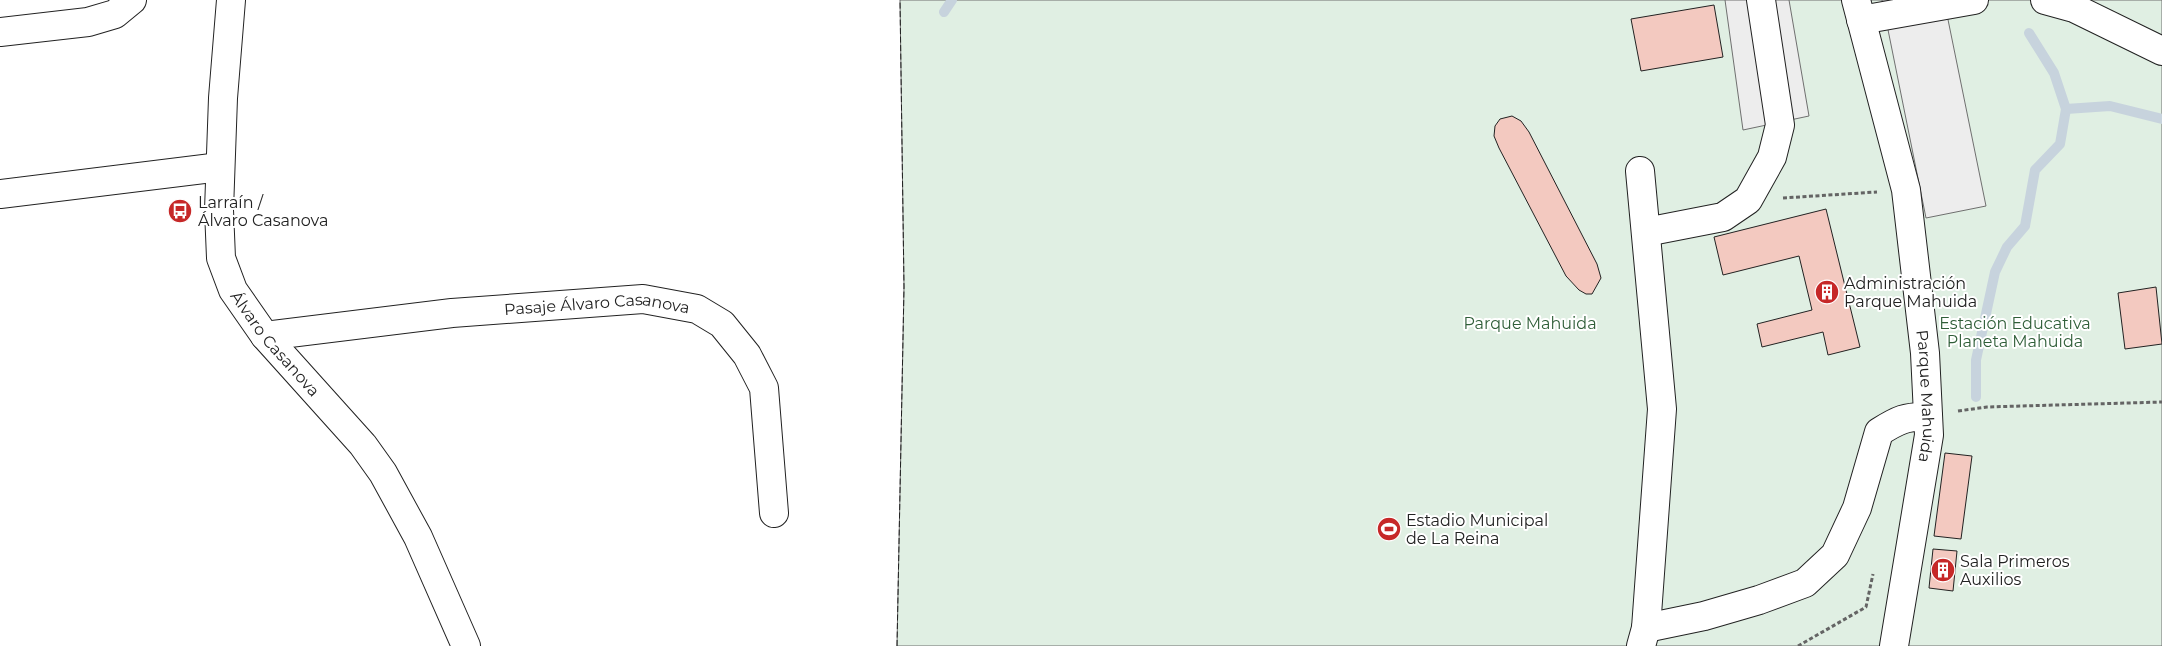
<svg xmlns="http://www.w3.org/2000/svg" width="2162" height="646" font-family="Montserrat,sans-serif">
<style>
.green{fill:#e0efe3;stroke:#6f6f6f}
.parking{fill:#ededed;stroke:#6f6f6f}
.lines{fill:none;stroke-linecap:round;stroke-linejoin:round}
.stream{stroke:#c7d3dd;stroke-width:10}
.building{fill:#f3c9c0;stroke:#222}
.minor-casing{stroke:#222;stroke-width:30}
.path{stroke:#646464;stroke-width:3;stroke-dasharray:4 2.5;stroke-linecap:butt}
.minor{stroke:#fff;stroke-width:28}
.fence{stroke:#222;stroke-width:1;stroke-dasharray:6 2.5;stroke-linecap:butt}
.labels{text-anchor:middle;dominant-baseline:central;stroke-width:4;stroke-linejoin:round;paint-order:stroke}
.poi-label{font-size:16px;fill:#222;stroke:#fff;text-anchor:start}
.street-label{font-size:16px;fill:#222;stroke:#fff}
.park-label{font-size:16px;fill:#2f5e38;stroke:#fff}
</style>
<rect width="100%" height="100%" fill="#fff"/>
<polygon class="green" points="900,0 2162,0 2162,646 897,646 904,287"/>
<g class="parking">
<polygon points="1725,0 1789,0 1809,116 1743,130"/>
<polygon points="1882,0 1944,0 1986,206 1926,218"/>
</g>
<g class="lines">
<g class="stream">
<polyline points="944,12 952,0"/>
<polyline points="2066,109 2110,106 2162,119"/>
<polyline points="1976,397 1976,360 1995,272 2007,247 2025,226 2035,170 2060,144 2066,109 2054,73 2029,33"/>
</g>
</g>
<g class="building">
<polygon points="1714,5 1723,57 1641,71 1631,19"/>
<polygon points="1512,116 1521,121 1529,132 1597,264 1601,278 1592,294 1586,294 1579,290 1566,276 1499,148 1494,136 1495,126 1500,119"/>
<polygon points="1826,209 1860,347 1828,355 1823,332 1762,347 1757,324 1812,310 1799,256 1723,275 1714,237"/>
<polygon points="2156,287 2162,344 2125,349 2118,293"/>
<polygon points="1945,453 1972,456 1961,539 1934,536"/>
<polygon points="1933,549 1957,551 1953,591 1929,588"/>
</g>
<g class="lines">
<g class="minor-casing">
<g id="minor">
<path id="s1" d="M231 0 223 98 219 210 221 258 233 290 265 336 363 445 383 473 418 537 466 646"/>
<path id="s2" d="M1856 0 1906 190 1925 353 1929 435 1894 646"/>
<polyline points="2045,0 2074,8 2162,51"/>
<polyline points="1861,20 1974,0"/>
<polyline points="0,32 88,22 115,14 132,0"/>
<polyline points="1640,171 1662,409 1646,628 1641,646"/>
<polyline points="0,194 220,167"/>
<polyline points="1646,232 1723,217 1748,200 1772,157 1780,125 1761,0"/>
<path id="s3" d="M265 336 452 313 643 299 697 309 722 324 747 355 764 388 774 513"/>
<path d="M1646 628 1704 616 1759 600 1805 583 1835 555 1857 508 1879 432C1898 420 1906 416 1928 417"/>
</g>
</g>
<g class="path">
<polyline points="1783,198 1877,192"/>
<polyline points="1958,411 1987,407 2162,402"/>
<polyline points="1798,646 1866,607 1873,574"/>
</g>
<use href="#minor" class="minor"/>
<polyline class="fence" points="897,646 904,287 900,0"/>
</g>
<defs>
<g id="bus-disc" transform="scale(1.25)"><circle r="9.5" fill="#c62828" stroke="#fff"/><path d="M-5-6H5V4H4V6H2V4H-2V6H-4V4H-5ZM-3.5-4V0h7V-4ZM-3.5 1.2v1.5H-2V1.2ZM2 1.2v1.5H3.5V1.2Z" fill="#fff"/></g>
<g id="building-disc" transform="scale(1.25)"><circle r="9.5" fill="#c62828" stroke="#fff"/><path d="M-4-6H4V6H1V3H-1V6H-4ZM-2.5-4.3h1.7v1.8h-1.7ZM.8-4.3h1.7v1.8H.8ZM-2.5-1h1.7V.8h-1.7ZM.8-1h1.7V.8H.8Z" fill="#fff"/></g>
<g id="stadium-disc" transform="scale(1.25)"><circle r="9.5" fill="#c62828" stroke="#fff"/><path d="M0-5a6.5 5 0 1 0 0 10a6.5 5 0 1 0 0-10ZM-3.5-1.8h7v3.6h-7Z" fill="#fff"/></g>
</defs>
<g fill-rule="evenodd">
<use href="#bus-disc" x="180" y="211"/>
<use href="#building-disc" x="1827" y="292"/>
<use href="#stadium-disc" x="1389" y="529"/>
<use href="#building-disc" x="1943" y="570"/>
</g>
<g class="labels">
<g class="poi-label">
<text x="198" y="202">Larraín /<tspan x="198" dy="18">Álvaro Casanova</tspan></text>
<text x="1844" y="283">Administración<tspan x="1844" dy="18">Parque Mahuida</tspan></text>
<text x="1406" y="520">Estadio Municipal<tspan x="1406" dy="18">de La Reina</tspan></text>
<text x="1960" y="561">Sala Primeros<tspan x="1960" dy="18">Auxilios</tspan></text>
</g>
<g class="street-label">
<text stroke="none"><textPath href="#s3" startOffset="334">Pasaje Álvaro Casanova</textPath></text>
<text stroke="none"><textPath href="#s1" startOffset="361">Álvaro Casanova</textPath></text>
<text stroke="none"><textPath href="#s2" startOffset="404">Parque Mahuida</textPath></text>
</g>
<g class="park-label">
<text x="1530" y="323">Parque Mahuida</text>
<text x="2015" y="323">Estación Educativa<tspan x="2015" dy="18">Planeta Mahuida</tspan></text>
</g>
</g>
</svg>
